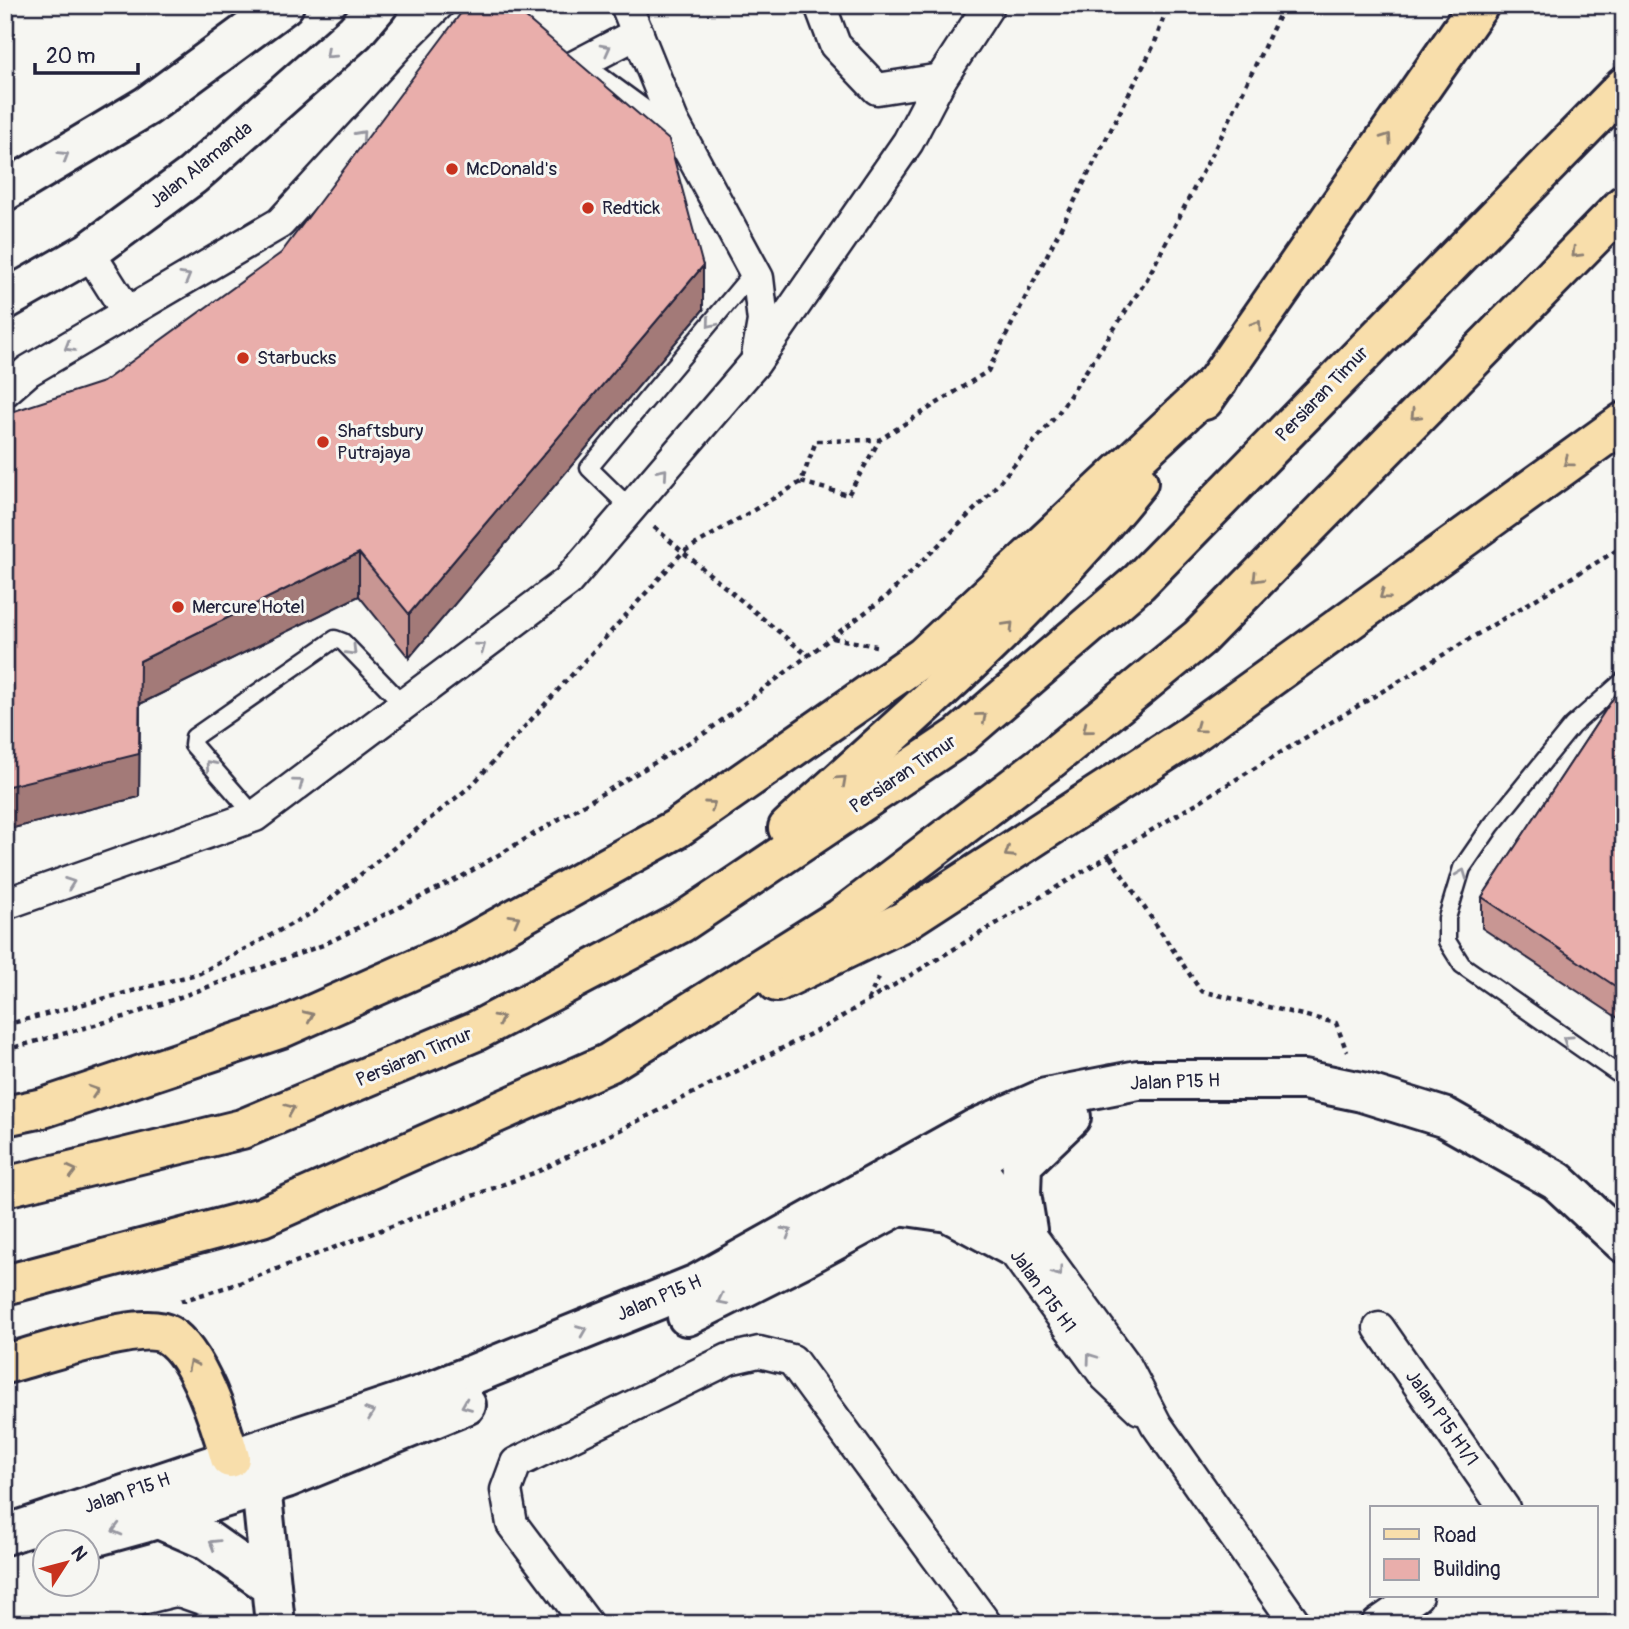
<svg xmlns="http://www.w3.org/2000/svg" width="1629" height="1629" font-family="Pangolin,sans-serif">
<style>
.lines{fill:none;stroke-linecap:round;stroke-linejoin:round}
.service-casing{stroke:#22223b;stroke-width:21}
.minor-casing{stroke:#22223b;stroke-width:35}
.tertiary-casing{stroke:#22223b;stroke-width:44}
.primary-casing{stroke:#22223b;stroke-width:44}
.path{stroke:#22223b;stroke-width:4.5;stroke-dasharray:5 5;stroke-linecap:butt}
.service{stroke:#f6f6f2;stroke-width:16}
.minor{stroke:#f6f6f2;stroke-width:30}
.tertiary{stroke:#f6f6f2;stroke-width:38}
.primary{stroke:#f8deab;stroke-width:38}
.wall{fill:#c89693;stroke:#22223b;stroke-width:2}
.shaded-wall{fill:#a37a78;stroke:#22223b;stroke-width:2}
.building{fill:#e9aeab;stroke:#22223b;stroke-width:2}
.oneway{stroke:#9797a0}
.oneway2{stroke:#8d8073}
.poi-dot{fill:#c8321e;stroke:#f6f6f2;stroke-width:2.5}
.labels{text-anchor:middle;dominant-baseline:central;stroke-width:6;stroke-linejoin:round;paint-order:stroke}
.street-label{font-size:19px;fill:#22223b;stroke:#f6f6f2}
.poi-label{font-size:19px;fill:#22223b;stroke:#f6f6f2;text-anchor:start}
</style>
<rect width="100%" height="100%" fill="#f6f6f2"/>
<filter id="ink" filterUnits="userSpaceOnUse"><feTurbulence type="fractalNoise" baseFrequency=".0143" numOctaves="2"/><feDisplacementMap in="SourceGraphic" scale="14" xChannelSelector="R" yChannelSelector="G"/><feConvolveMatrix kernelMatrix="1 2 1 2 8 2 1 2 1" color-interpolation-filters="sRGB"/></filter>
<g filter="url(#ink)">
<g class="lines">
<g class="service-casing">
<g id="service">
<polyline points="631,509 589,468 755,270"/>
<polyline points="1624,680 1572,726 1491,826 1462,868 1447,918 1447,941 1462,965 1624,1078"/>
<polyline points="255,816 193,745 194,737 335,639 343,642 404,705"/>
<polyline points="147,1624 176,1617 196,1624"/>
</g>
</g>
<g class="minor-casing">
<g id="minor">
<polyline points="626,5 673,121 758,278 763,321 757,356"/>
<polyline points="820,5 835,45 877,89 941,79 989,5"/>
<polyline points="575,66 638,33"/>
<polyline points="590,77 683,145"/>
<polyline points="89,252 127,312"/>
<polyline points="5,391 28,371 280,223 429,60 484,5"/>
<polyline points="5,904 255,816 567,582 755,363 908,142 941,79"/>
<polyline points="964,1144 1125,1364 1156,1424 1296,1624"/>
<polyline points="944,1156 1105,1376 1140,1409"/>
<polyline points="1379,1328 1504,1508"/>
<polyline points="587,1624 512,1524 506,1490 516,1463 729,1359 759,1352 792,1360 986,1624"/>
<polyline points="1377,1624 1417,1596"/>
</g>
</g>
<g class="tertiary-casing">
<g id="tertiary">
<polyline points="5,191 147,106 284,5"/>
<polyline points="5,300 89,252 192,176 355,32 378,5"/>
<polyline points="899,1205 948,1212 1009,1245"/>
<polyline points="1027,1230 1021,1193 1022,1164 1071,1117"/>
<polyline points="687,1316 802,1258 957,1174 993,1149 1035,1129"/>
<polyline points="254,1464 261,1486 275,1624"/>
<polyline points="159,1519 205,1539 263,1580"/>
<polyline points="5,1535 422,1395 697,1284 973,1130 1046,1098 1138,1080 1304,1080 1362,1092 1446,1118 1557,1181 1624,1243"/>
<polyline points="75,1542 144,1523 287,1478 466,1405"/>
</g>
</g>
<g class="primary-casing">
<g id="primary">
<polyline points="1204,400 1479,5"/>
<path d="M788 828C910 718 1035 611 1138 482"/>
<polyline points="777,982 904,921 1189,736 1624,422"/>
<polyline points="5,1116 43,1108 282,1028 466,946 676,829 924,656 1218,381"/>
<polyline points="5,1187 242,1129 476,1031 681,923 960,736 1139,582 1624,87"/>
<polyline points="5,1285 262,1217 609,1063 841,918 1052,758 1199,638 1624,205"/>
<path d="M5 1364C37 1356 142 1319 168 1335 198 1353 221 1425 230 1458"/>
</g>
</g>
<g class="path">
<polyline points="801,482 848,495 879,441"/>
<polyline points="654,527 683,552 801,482 816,441 879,440 988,371 1154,45 1168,5"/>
<polyline points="833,638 876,646"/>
<polyline points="1110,857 1201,991 1336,1023 1347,1052"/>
<polyline points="868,1000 881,973"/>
<polyline points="5,1025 200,973 314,912 472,785 683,552 808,656"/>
<polyline points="5,1050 131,1015 323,945 461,877 705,733 887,596 984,500 1057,415 1147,279 1226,127 1284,5"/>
<polyline points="181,1301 237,1284 539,1171 826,1026 1624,546"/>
</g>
<use href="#service" class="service"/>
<use href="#minor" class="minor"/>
<use href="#tertiary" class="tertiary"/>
<use href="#primary" class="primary"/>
</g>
<g class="wall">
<polygon points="703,310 409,658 359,596 140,704 139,797 5,830 5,414"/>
<polygon points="1624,682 1624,1022 1482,928 1482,897"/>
</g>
<g class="shaded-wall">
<polygon points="703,266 703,310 409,658 409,614"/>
<polygon points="359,553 359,596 140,704 139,797 5,830 5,787 140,661"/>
</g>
<g class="building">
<polygon points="467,5 511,5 669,140 703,266 409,614 359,553 140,661 139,754 5,787 5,414 103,382 281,253"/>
<polygon points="1624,682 1624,992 1482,897"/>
</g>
<defs><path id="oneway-chevron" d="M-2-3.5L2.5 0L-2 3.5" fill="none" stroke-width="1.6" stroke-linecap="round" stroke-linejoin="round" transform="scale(1.75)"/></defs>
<g class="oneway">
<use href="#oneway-chevron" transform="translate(606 49) rotate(-28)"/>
<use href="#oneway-chevron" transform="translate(330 54) rotate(138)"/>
<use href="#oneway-chevron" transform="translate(361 135) rotate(-48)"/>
<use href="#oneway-chevron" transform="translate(64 156) rotate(-31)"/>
<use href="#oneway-chevron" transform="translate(186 277) rotate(-30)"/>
<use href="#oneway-chevron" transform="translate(711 323) rotate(130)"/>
<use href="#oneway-chevron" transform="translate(69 347) rotate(149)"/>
<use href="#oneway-chevron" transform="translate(663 473) rotate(-49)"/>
<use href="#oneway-chevron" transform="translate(481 647) rotate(-37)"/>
<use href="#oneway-chevron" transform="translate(352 651) rotate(46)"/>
<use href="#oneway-chevron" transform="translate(210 765) rotate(-131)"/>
<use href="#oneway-chevron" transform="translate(299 783) rotate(-37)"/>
<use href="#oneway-chevron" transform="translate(1462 874) rotate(-69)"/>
<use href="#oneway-chevron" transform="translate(70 883) rotate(-20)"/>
<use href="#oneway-chevron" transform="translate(1567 1040) rotate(-146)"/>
<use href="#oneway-chevron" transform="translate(787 1232) rotate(-30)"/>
<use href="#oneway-chevron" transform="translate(1058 1272) rotate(54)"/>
<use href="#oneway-chevron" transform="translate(722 1300) rotate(153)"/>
<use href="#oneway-chevron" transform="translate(582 1330) rotate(-22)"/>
<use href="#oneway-chevron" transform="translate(1091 1358) rotate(-126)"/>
<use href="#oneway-chevron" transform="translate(466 1405) rotate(158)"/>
<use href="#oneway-chevron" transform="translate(370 1413) rotate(-19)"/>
<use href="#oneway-chevron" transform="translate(117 1530) rotate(165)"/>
<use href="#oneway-chevron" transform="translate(214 1544) rotate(-149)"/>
</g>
<g class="oneway2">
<use href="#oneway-chevron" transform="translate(1387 138) rotate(-55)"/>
<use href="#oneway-chevron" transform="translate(1576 253) rotate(135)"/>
<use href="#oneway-chevron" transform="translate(1257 325) rotate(-55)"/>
<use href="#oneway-chevron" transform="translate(1415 415) rotate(135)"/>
<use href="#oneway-chevron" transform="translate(1568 462) rotate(144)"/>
<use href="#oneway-chevron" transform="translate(1257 578) rotate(134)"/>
<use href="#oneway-chevron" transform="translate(1384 595) rotate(144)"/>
<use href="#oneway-chevron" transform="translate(1009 626) rotate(-46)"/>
<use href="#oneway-chevron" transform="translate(982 717) rotate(-41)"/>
<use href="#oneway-chevron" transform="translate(1199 728) rotate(144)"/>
<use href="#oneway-chevron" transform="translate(1087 729) rotate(141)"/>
<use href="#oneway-chevron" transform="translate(842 780) rotate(-42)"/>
<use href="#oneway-chevron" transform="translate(711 805) rotate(-35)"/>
<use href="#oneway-chevron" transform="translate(1009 853) rotate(147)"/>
<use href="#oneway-chevron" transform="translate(515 919) rotate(-29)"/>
<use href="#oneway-chevron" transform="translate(309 1016) rotate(-24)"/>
<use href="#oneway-chevron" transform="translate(499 1019) rotate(-28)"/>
<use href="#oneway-chevron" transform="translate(94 1091) rotate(-18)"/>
<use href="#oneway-chevron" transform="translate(290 1109) rotate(-23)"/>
<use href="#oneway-chevron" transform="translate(72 1171) rotate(-14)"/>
<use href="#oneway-chevron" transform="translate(192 1365) rotate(-117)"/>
</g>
</g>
<g class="poi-dot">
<circle cx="452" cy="169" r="7"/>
<circle cx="588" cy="208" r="7"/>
<circle cx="243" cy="358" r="7"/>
<circle cx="323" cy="442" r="7"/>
<circle cx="178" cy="607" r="7"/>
</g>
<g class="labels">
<g class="street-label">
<text transform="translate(201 165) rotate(-39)">Jalan Alamanda</text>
<text transform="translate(1322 394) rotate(-46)">Persiaran Timur</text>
<text transform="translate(903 774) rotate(-34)">Persiaran Timur</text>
<text transform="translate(414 1057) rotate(-23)">Persiaran Timur</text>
<text transform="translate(1175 1082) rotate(-2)">Jalan P15 H</text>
<text transform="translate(1043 1291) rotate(54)">Jalan P15 H1</text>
<text transform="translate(659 1298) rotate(-23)">Jalan P15 H</text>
<text transform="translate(1442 1418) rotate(55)">Jalan P15 H1/1</text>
<text transform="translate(127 1493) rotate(-19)">Jalan P15 H</text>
</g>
<g class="poi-label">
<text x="466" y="169">McDonald's</text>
<text x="602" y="208">Redtick</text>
<text x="257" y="358">Starbucks</text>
<text x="337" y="431">Shaftsbury<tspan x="337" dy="22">Putrajaya</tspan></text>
<text x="192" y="607">Mercure Hotel</text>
</g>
</g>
<rect width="1629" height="1629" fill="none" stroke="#f6f6f2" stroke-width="28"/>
<rect x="14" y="14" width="1601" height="1601" fill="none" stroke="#22223b" stroke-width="2.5" filter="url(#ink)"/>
<rect x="1370" y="1506" width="228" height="91" fill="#f6f6f2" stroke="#a1a1a9" stroke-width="2"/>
<rect x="1384" y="1529" width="35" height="10" fill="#f8deab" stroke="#a1a1a9" stroke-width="2"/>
<text x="1433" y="1542" font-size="21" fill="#22223b">Road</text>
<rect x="1384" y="1559" width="35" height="21" fill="#e9aeab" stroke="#a1a1a9" stroke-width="2"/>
<text x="1433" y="1576" font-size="21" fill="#22223b">Building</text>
<g transform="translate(66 1563) rotate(54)"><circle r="33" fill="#f6f6f2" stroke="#a1a1a9" stroke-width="2"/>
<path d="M0-5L12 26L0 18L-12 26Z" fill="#c8321e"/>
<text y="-10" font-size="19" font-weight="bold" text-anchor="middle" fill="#22223b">N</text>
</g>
<path d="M35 63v10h103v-10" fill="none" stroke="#22223b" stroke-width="3.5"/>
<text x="46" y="63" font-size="21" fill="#22223b" stroke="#f6f6f2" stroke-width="5" paint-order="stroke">20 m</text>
</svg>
